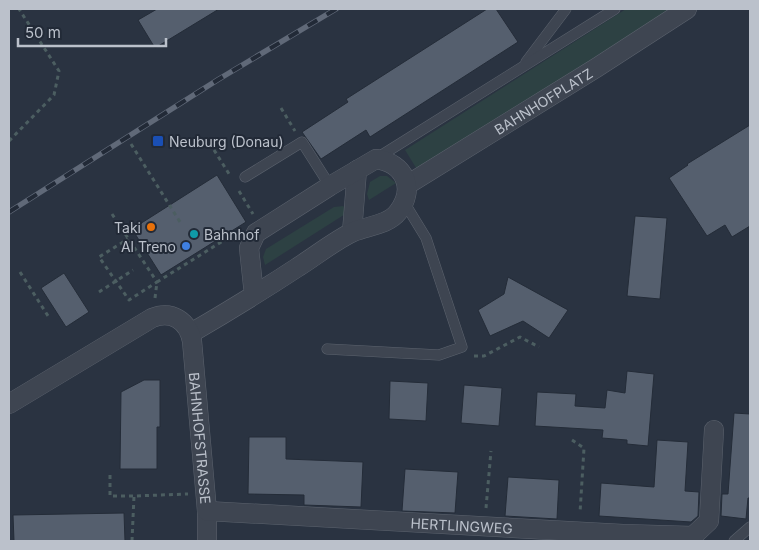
<svg xmlns="http://www.w3.org/2000/svg" width="759" height="550" font-family="Inter,sans-serif">
<style>
.green{fill:#2d4143}
.building{fill:#555f6e;stroke:#242c38}
.lines{fill:none;stroke-linecap:round;stroke-linejoin:round}
.service-casing{stroke:#5c636e;stroke-width:11}
.minor-casing{stroke:#5c636e;stroke-width:20}
.path{stroke:#4c5e61;stroke-width:3;stroke-dasharray:4 4;stroke-linecap:butt}
.service{stroke:#3e4551;stroke-width:10}
.minor{stroke:#3e4551;stroke-width:19}
.rail-casing{stroke:#606978;stroke-width:5.5}
.rail{stroke:#222a37;stroke-width:4;stroke-dasharray:11;stroke-linecap:butt}
.transit-dot{fill:#1a4fb4;stroke:#222a37;stroke-width:2}
.food-dot{fill:#e8710a;stroke:#222a37;stroke-width:2}
.culture-dot{fill:#0f9aa8;stroke:#222a37;stroke-width:2}
.shop-dot{fill:#3f7fe0;stroke:#222a37;stroke-width:2}
.labels{text-anchor:middle;dominant-baseline:central;stroke-width:4;stroke-linejoin:round;paint-order:stroke}
.street-label{font-size:14px;fill:#bbc1cb;stroke:#222a37}
.poi-label{font-size:14px;fill:#bbc1cb;stroke:#222a37;text-anchor:start}
</style>
<rect width="100%" height="100%" fill="#2a3341"/>
<g class="green">
<polygon points="626,9 670,9 418,171 405,150"/>
<polygon points="380,176 387,176 396,183 369,200 367,194 370,182"/>
<polygon points="343,206 350,211 265,265 263,257 266,249 334,207"/>
</g>
<g class="building">
<polygon points="157,9 219,9 155,48 138,20"/>
<polygon points="487,9 496,9 518,42 370,137 366,130 321,159 302,132 348,102 346,99"/>
<polygon points="750,125 750,226 732,237 725,225 707,236 669,178 688,165 687,164"/>
<polygon points="217,175 246,222 161,275 132,229"/>
<polygon points="635,216 667,218 660,299 627,296"/>
<polygon points="64,273 89,312 66,327 41,288"/>
<polygon points="508,277 568,310 549,338 523,321 490,336 478,310 504,294"/>
<polygon points="627,371 654,374 648,446 627,444 627,440 602,438 603,430 535,426 537,392 576,394 575,406 605,408 607,390 625,393"/>
<polygon points="144,380 160,380 160,427 157,427 157,469 120,469 121,392"/>
<polygon points="390,381 428,383 426,421 389,419"/>
<polygon points="464,385 502,388 499,426 461,423"/>
<polygon points="734,413 750,414 750,498 748,498 746,519 721,516 722,494 728,494"/>
<polygon points="249,437 286,437 286,459 363,462 361,507 304,505 304,495 248,494"/>
<polygon points="657,440 688,442 685,491 699,492 698,516 691,522 599,516 601,483 654,487"/>
<polygon points="405,469 458,472 455,513 402,511"/>
<polygon points="508,477 559,480 557,519 505,516"/>
<polygon points="124,513 125,541 14,541 13,515"/>
</g>
<g class="lines">
<g class="service-casing">
<g id="service">
<polyline points="526,62 566,9"/>
<polyline points="377,158 615,9"/>
<polyline points="245,177 302,142 330,186"/>
<polyline points="327,349 439,355 462,347 426,238 404,202"/>
<polyline points="734,541 750,527"/>
</g>
</g>
<g class="minor-casing">
<g id="minor">
<path id="s1" d="M407 185 596 68 687 9"/>
<polyline points="352,232 357,170"/>
<path d="M191 333C227 312 263 290 298 267 314 257 337 239 353 232 367 226 388 225 398 212 416 189 405 163 376 159L330 186 256 233 249 248 254 295"/>
<path id="s2" d="M9 404 152 318C172 310 188 321 192 341L207 511V541"/>
<path id="s3" d="M207 511 623 534 693 536 709 521 714 430"/>
</g>
</g>
<g class="path">
<polyline points="281,108 295,131"/>
<polyline points="9,141 54,95 59,71 19,9"/>
<polyline points="131,144 180,222"/>
<polyline points="214,150 231,177"/>
<polyline points="239,191 253,214"/>
<polyline points="112,214 157,282 129,300 99,257 128,239"/>
<polyline points="20,272 50,319"/>
<polyline points="99,292 133,270"/>
<polyline points="155,298 157,282 234,234"/>
<polyline points="474,356 484,356 520,337 539,347"/>
<polyline points="572,440 584,448 580,513"/>
<polyline points="110,475 110,496 134,496"/>
<polyline points="486,508 491,451"/>
<polyline points="132,541 134,496 188,494"/>
</g>
<use href="#service" class="service"/>
<use href="#minor" class="minor"/>
<g class="rail-casing">
<polyline id="rail" points="9,212 219,79 336,9"/>
</g>
<use href="#rail" class="rail"/>
</g>
<rect class="transit-dot" x="152" y="135" width="12" height="12" rx="2.5"/>
<circle class="food-dot" cx="151" cy="227" r="5"/>
<circle class="culture-dot" cx="194" cy="234" r="5"/>
<circle class="shop-dot" cx="186" cy="246" r="5"/>
<g class="labels">
<g class="street-label">
<text stroke="none"><textPath href="#s1" startOffset="160">BAHNHOFPLATZ</textPath></text>
<text stroke="none"><textPath href="#s2" startOffset="318">BAHNHOFSTRASSE</textPath></text>
<text stroke="none"><textPath href="#s3" startOffset="255">HERTLINGWEG</textPath></text>
</g>
<g class="poi-label">
<text x="169" y="141">Neuburg (Donau)</text>
<text x="141" y="227" text-anchor="end">Taki</text>
<text x="204" y="234">Bahnhof</text>
<text x="176" y="246" text-anchor="end">Al Treno</text>
</g>
</g>
<rect width="759" height="550" fill="none" stroke="#bbc1cb" stroke-width="20"/>
<path d="M18 38v8h148v-8" fill="none" stroke="#bbc1cb" stroke-width="2.5"/>
<text x="25" y="38" font-size="15" fill="#bbc1cb" stroke="#222a37" stroke-width="4" paint-order="stroke">50 m</text>
</svg>
